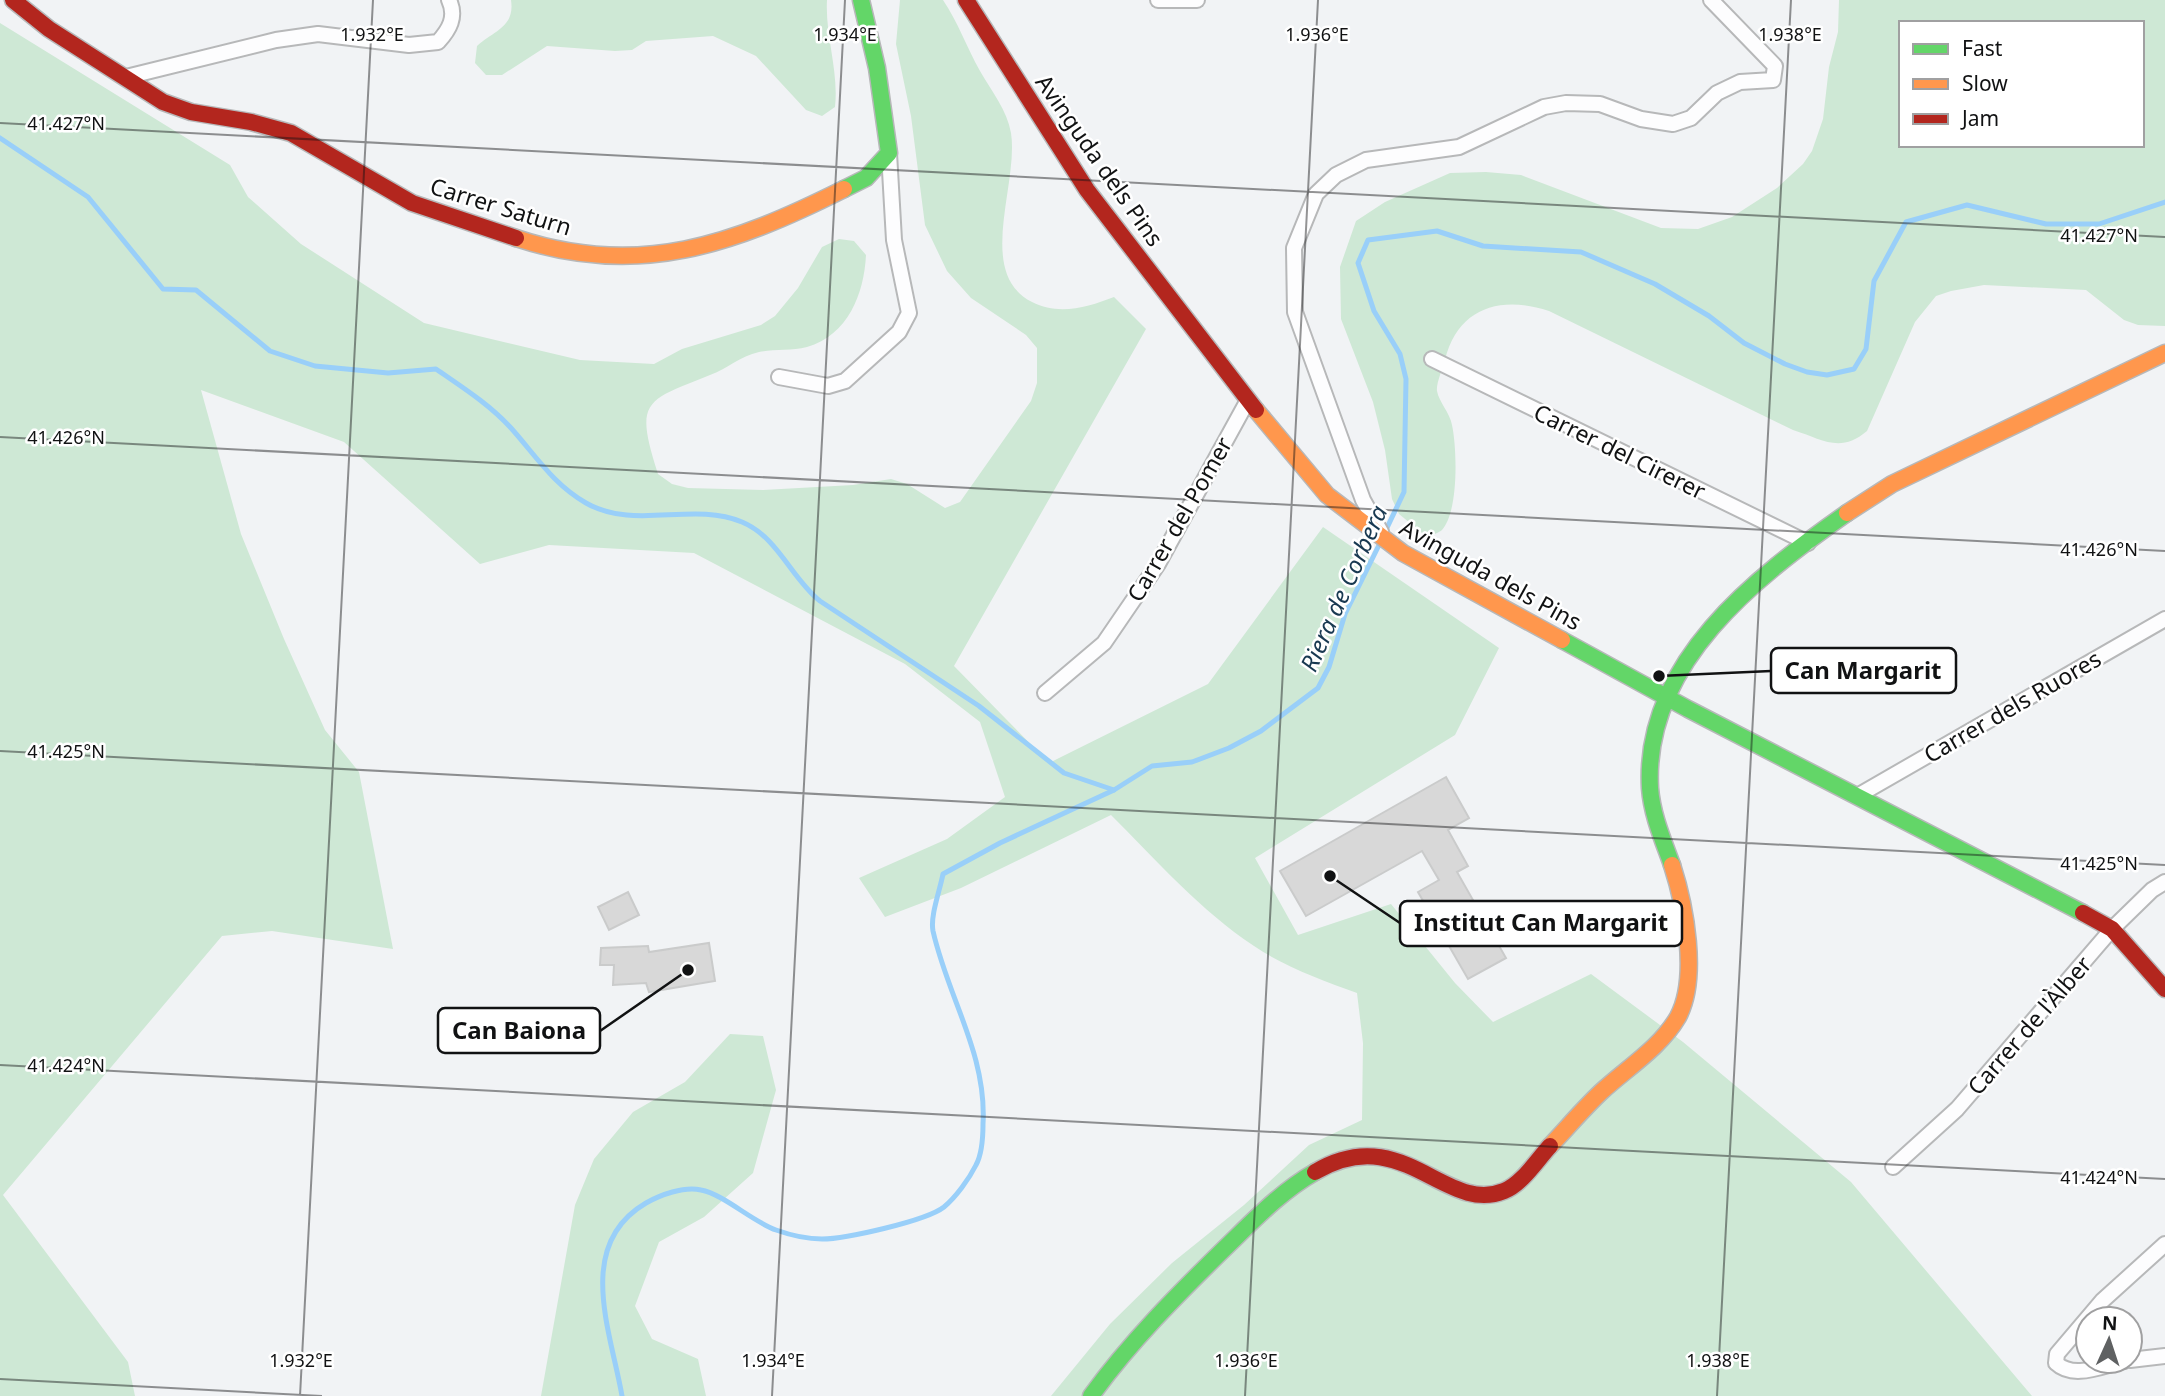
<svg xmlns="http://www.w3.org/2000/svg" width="2165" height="1396" font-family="'Noto Sans',sans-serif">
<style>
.green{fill:#cee8d5;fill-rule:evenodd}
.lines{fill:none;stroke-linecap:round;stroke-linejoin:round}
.stream{stroke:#99cff9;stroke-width:5}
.building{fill:#d8d8d8;stroke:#cacbcb;stroke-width:2}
.street-casing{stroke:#b7b8b9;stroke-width:18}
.fast-casing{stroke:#b7b8b9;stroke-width:19}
.slow-casing{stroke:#b7b8b9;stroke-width:19}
.jam-casing{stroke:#b7b8b9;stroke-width:19}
.street{stroke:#fdfdfe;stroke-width:14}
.fast{stroke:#63d668;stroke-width:16}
.slow{stroke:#ff974d;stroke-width:16}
.jam{stroke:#b3261e;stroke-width:16}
.ticks{fill:none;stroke:#111213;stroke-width:2;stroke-opacity:0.45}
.labels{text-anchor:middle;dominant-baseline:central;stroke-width:5;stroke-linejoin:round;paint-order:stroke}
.street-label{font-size:23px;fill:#111213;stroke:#fff}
.water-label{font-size:24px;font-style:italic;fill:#183951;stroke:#fff}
.ticks-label{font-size:18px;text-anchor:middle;fill:#111213;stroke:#fff;stroke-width:5;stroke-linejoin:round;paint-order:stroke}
.leader{fill:none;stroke:#111213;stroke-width:2.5}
.callout-dot{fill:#111213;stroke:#fff;stroke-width:2.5}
.callout{fill:#fff;stroke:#111213;stroke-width:2.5}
.callout-label{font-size:24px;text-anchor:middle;font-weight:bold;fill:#111213}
</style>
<rect width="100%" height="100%" fill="#f1f3f5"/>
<g class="green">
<path d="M511 0H827C825 36 839 71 835 107L822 116 806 110 756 56 713 36 646 41 632 50 615 51 547 46 502 75H486L475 63 477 46C495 30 515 27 511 0Z"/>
<path d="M900 0H943C958 22 967 48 980 71 992 92 1007 110 1011 133 1019 185 975 273 1032 302 1059 316 1088 307 1114 297L1146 329 954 666 1049 763 1208 684 1323 527 1499 648 1455 735 1255 858 1298 935 1391 904 1455 983 1493 1022 1591 974 1683 1042 1851 1182 2032 1396H1051L1110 1324 1172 1263 1244 1205 1309 1145 1362 1120 1363 1043 1357 993C1322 980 1285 967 1254 946 1201 911 1156 860 1111 815L961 888 885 917 859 878 947 839 1005 797 980 722 905 664 694 553 549 545 480 564 344 442 201 390 241 534 284 639 325 730 359 772 393 949 272 931 222 936 3 1195 128 1362 135 1396H0V23L230 165 248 197 301 244 424 323 580 360 654 364 682 349 761 325 775 316 798 288 822 247 839 239 854 241 866 255C864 294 848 335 807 347 791 351 774 349 759 352 740 356 727 369 710 375 645 401 634 400 658 474L672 484 688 488 763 490 853 485 891 479 907 484 945 508 960 502 1031 401 1037 383V348L1026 335 971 298 947 271 925 225 911 116 896 44Z"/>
<path d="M1839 0H2165V326L2138 325 2124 320 2086 290 1984 285 1951 291 1936 296 1915 322 1867 431C1840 454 1822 439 1793 430L1549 311C1500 295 1458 308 1445 360 1443 368 1436 383 1437 391 1439 402 1450 413 1452 425 1457 448 1459 511 1442 530 1439 533 1431 535 1427 537L1399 514 1392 499 1385 450 1373 402 1341 319 1340 267 1356 221 1385 202 1450 173 1486 172 1521 175 1661 228 1698 229 1732 217 1777 188 1803 164 1812 151 1823 119 1829 67 1838 32ZM1901 23H2142V145H1901Z"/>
<polygon points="730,1034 763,1036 776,1090 753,1173 704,1217 659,1242 635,1306 652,1339 698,1359 706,1396 541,1396 575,1205 594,1159 633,1112 685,1082"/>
</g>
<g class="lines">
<g class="stream">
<path d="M0 138 88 197 163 289 196 290 270 351 315 366 388 373 436 369C462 387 489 404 511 428 536 456 553 484 586 503 635 531 692 501 742 522 778 537 791 578 820 601L979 706 1064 773 1114 790"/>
<polyline points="1385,532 1404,492 1406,379 1400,354 1374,311 1358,263 1368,240 1437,231 1483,246 1581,252 1655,284 1709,316 1744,343 1785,364 1807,372 1827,375 1854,369 1866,349 1874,281 1906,222 1967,205 2046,224 2099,224 2165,202"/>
<path d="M622 1396C611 1332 574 1245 646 1203 660 1195 684 1186 701 1190 723 1194 753 1222 776 1230 790 1235 808 1239 822 1239 845 1239 926 1221 944 1207 956 1197 969 1179 976 1165 982 1154 983 1137 983 1124 987 1054 948 998 933 931 930 916 940 890 943 874L1000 843 1114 790 1152 766 1192 762 1229 748 1261 731 1318 688 1329 667 1345 614 1381 541"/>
</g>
</g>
<g class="building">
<polygon points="1446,777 1469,818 1448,830 1468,866 1457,872 1506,958 1468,979 1418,892 1439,880 1422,851 1306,916 1280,871"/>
<polygon points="628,892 639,915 609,930 598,907"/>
<polygon points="709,943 715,981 649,992 646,983 613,985 614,965 600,965 601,948 648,946 649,952"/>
</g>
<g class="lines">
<g class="street-casing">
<g id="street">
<polyline points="1158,0 1197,0"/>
<path d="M126 77 276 40 318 34 409 45 438 42C449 30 457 17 449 0"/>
<polyline points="1432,359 1808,543"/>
<polyline points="779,377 828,386 845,381 899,332 909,313 894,240 889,153"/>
<polyline points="1381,532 1363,500 1295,312 1294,248 1316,194 1336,175 1366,160 1459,147 1544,107 1566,103 1600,104 1641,119 1673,124 1691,118 1717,93 1740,82 1773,80 1775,66 1711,0"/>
<polyline points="1045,693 1104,643 1158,564 1248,400"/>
<polyline points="1859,795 2165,619"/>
<polyline points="1893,1167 1957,1109 2112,929 2152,890 2165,882"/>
<polyline points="2130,1360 2165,1356"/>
<path d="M2125 1361C2103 1365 2074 1380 2056 1363L2057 1354 2102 1301 2165 1244"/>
</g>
</g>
<g class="fast-casing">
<g id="fast">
<polyline points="844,189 866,178 889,153 877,68 861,0"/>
<polyline points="1562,640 1688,709 2083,913"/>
<path d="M1672 865C1663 840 1652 815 1650 788 1643 663 1756 577 1847 513"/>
<path d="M1091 1396C1130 1342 1177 1295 1225 1248 1253 1221 1280 1192 1315 1172"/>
</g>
</g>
<g class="slow-casing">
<g id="slow">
<path d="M516 238C639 279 734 244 844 189"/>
<polyline points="1256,410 1327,495 1403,553 1562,640"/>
<polyline points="1847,513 1892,484 2165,353"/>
<path d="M1550 1146C1567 1128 1583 1109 1601 1092 1627 1068 1660 1048 1678 1017 1699 978 1685 905 1672 865"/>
</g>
</g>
<g class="jam-casing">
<g id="jam">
<polyline points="13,0 49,29 163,102 191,112 251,122 291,133 412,203 516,238"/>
<polyline points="966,0 1087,190 1256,410"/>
<polyline points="2083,913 2112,929 2165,989"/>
<path d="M1315 1172C1402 1120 1445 1215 1504 1191 1522 1184 1537 1160 1550 1146"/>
</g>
</g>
<use href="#street" class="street"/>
<use href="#fast" class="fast"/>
<use href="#slow" class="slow"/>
<use href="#jam" class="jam"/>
</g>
<path class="ticks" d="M0 123 2165 237M0 437 2165 551M0 751 2165 865M0 1065 2165 1179M0 1379 322 1396M300 1396 373 0M772 1396 845 0M1245 1396 1318 0M1717 1396 1791 0"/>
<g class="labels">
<g class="street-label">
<text transform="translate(1100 160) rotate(55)">Avinguda dels Pins</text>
<text transform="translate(501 206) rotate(17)">Carrer Saturn</text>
<text transform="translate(1620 451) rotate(26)">Carrer del Cirerer</text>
<text transform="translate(1179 519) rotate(-60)">Carrer del Pomer</text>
<text transform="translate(1491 574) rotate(29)">Avinguda dels Pins</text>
<text transform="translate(2012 706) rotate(-30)">Carrer dels Ruores</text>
<text transform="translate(2029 1025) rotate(-49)">Carrer de l'Àlber</text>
</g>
<g class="water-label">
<text transform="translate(1343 588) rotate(-66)">Riera de Corbera</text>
</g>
</g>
<g class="ticks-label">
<text x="372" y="41">1.932°E</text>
<text x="845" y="41">1.934°E</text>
<text x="1317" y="41">1.936°E</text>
<text x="1790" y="41">1.938°E</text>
<text x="66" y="130">41.427°N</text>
<text x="2099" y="242">41.427°N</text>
<text x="66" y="444">41.426°N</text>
<text x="2099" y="556">41.426°N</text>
<text x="66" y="758">41.425°N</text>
<text x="2099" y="870">41.425°N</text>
<text x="66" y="1072">41.424°N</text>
<text x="2099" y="1184">41.424°N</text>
<text x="301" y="1367">1.932°E</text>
<text x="773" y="1367">1.934°E</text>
<text x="1246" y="1367">1.936°E</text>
<text x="1718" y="1367">1.938°E</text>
</g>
<path class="leader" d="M1659 676L1771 671M1330 876L1400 923M688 970L600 1031"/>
<g class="callout-dot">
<circle cx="1659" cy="676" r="7"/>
<circle cx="1330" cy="876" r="7"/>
<circle cx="688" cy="970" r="7"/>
</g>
<g class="callout">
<rect x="1771" y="648" width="185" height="45" rx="7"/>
<rect x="1400" y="901" width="282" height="45" rx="7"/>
<rect x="438" y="1008" width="162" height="45" rx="7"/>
</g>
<g class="callout-label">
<text x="1863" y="679">Can Margarit</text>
<text x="1541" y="931">Institut Can Margarit</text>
<text x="519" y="1039">Can Baiona</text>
</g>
<rect x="1899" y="21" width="245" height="126" fill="#ffffff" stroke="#a0a0a1" stroke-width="2"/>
<rect x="1913" y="44" width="35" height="10" fill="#63d668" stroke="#a0a0a1" stroke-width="2"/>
<text x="1962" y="56" font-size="21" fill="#111213">Fast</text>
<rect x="1913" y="79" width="35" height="10" fill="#ff974d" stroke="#a0a0a1" stroke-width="2"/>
<text x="1962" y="91" font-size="21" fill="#111213">Slow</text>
<rect x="1913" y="114" width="35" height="10" fill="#b3261e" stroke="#a0a0a1" stroke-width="2"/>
<text x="1962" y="126" font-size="21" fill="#111213">Jam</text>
<g transform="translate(2109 1340) rotate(3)"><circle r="33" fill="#ffffff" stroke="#a0a0a1" stroke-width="2"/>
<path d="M0-5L12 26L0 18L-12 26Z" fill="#5f6162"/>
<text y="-10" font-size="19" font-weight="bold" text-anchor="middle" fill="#111213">N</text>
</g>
</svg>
